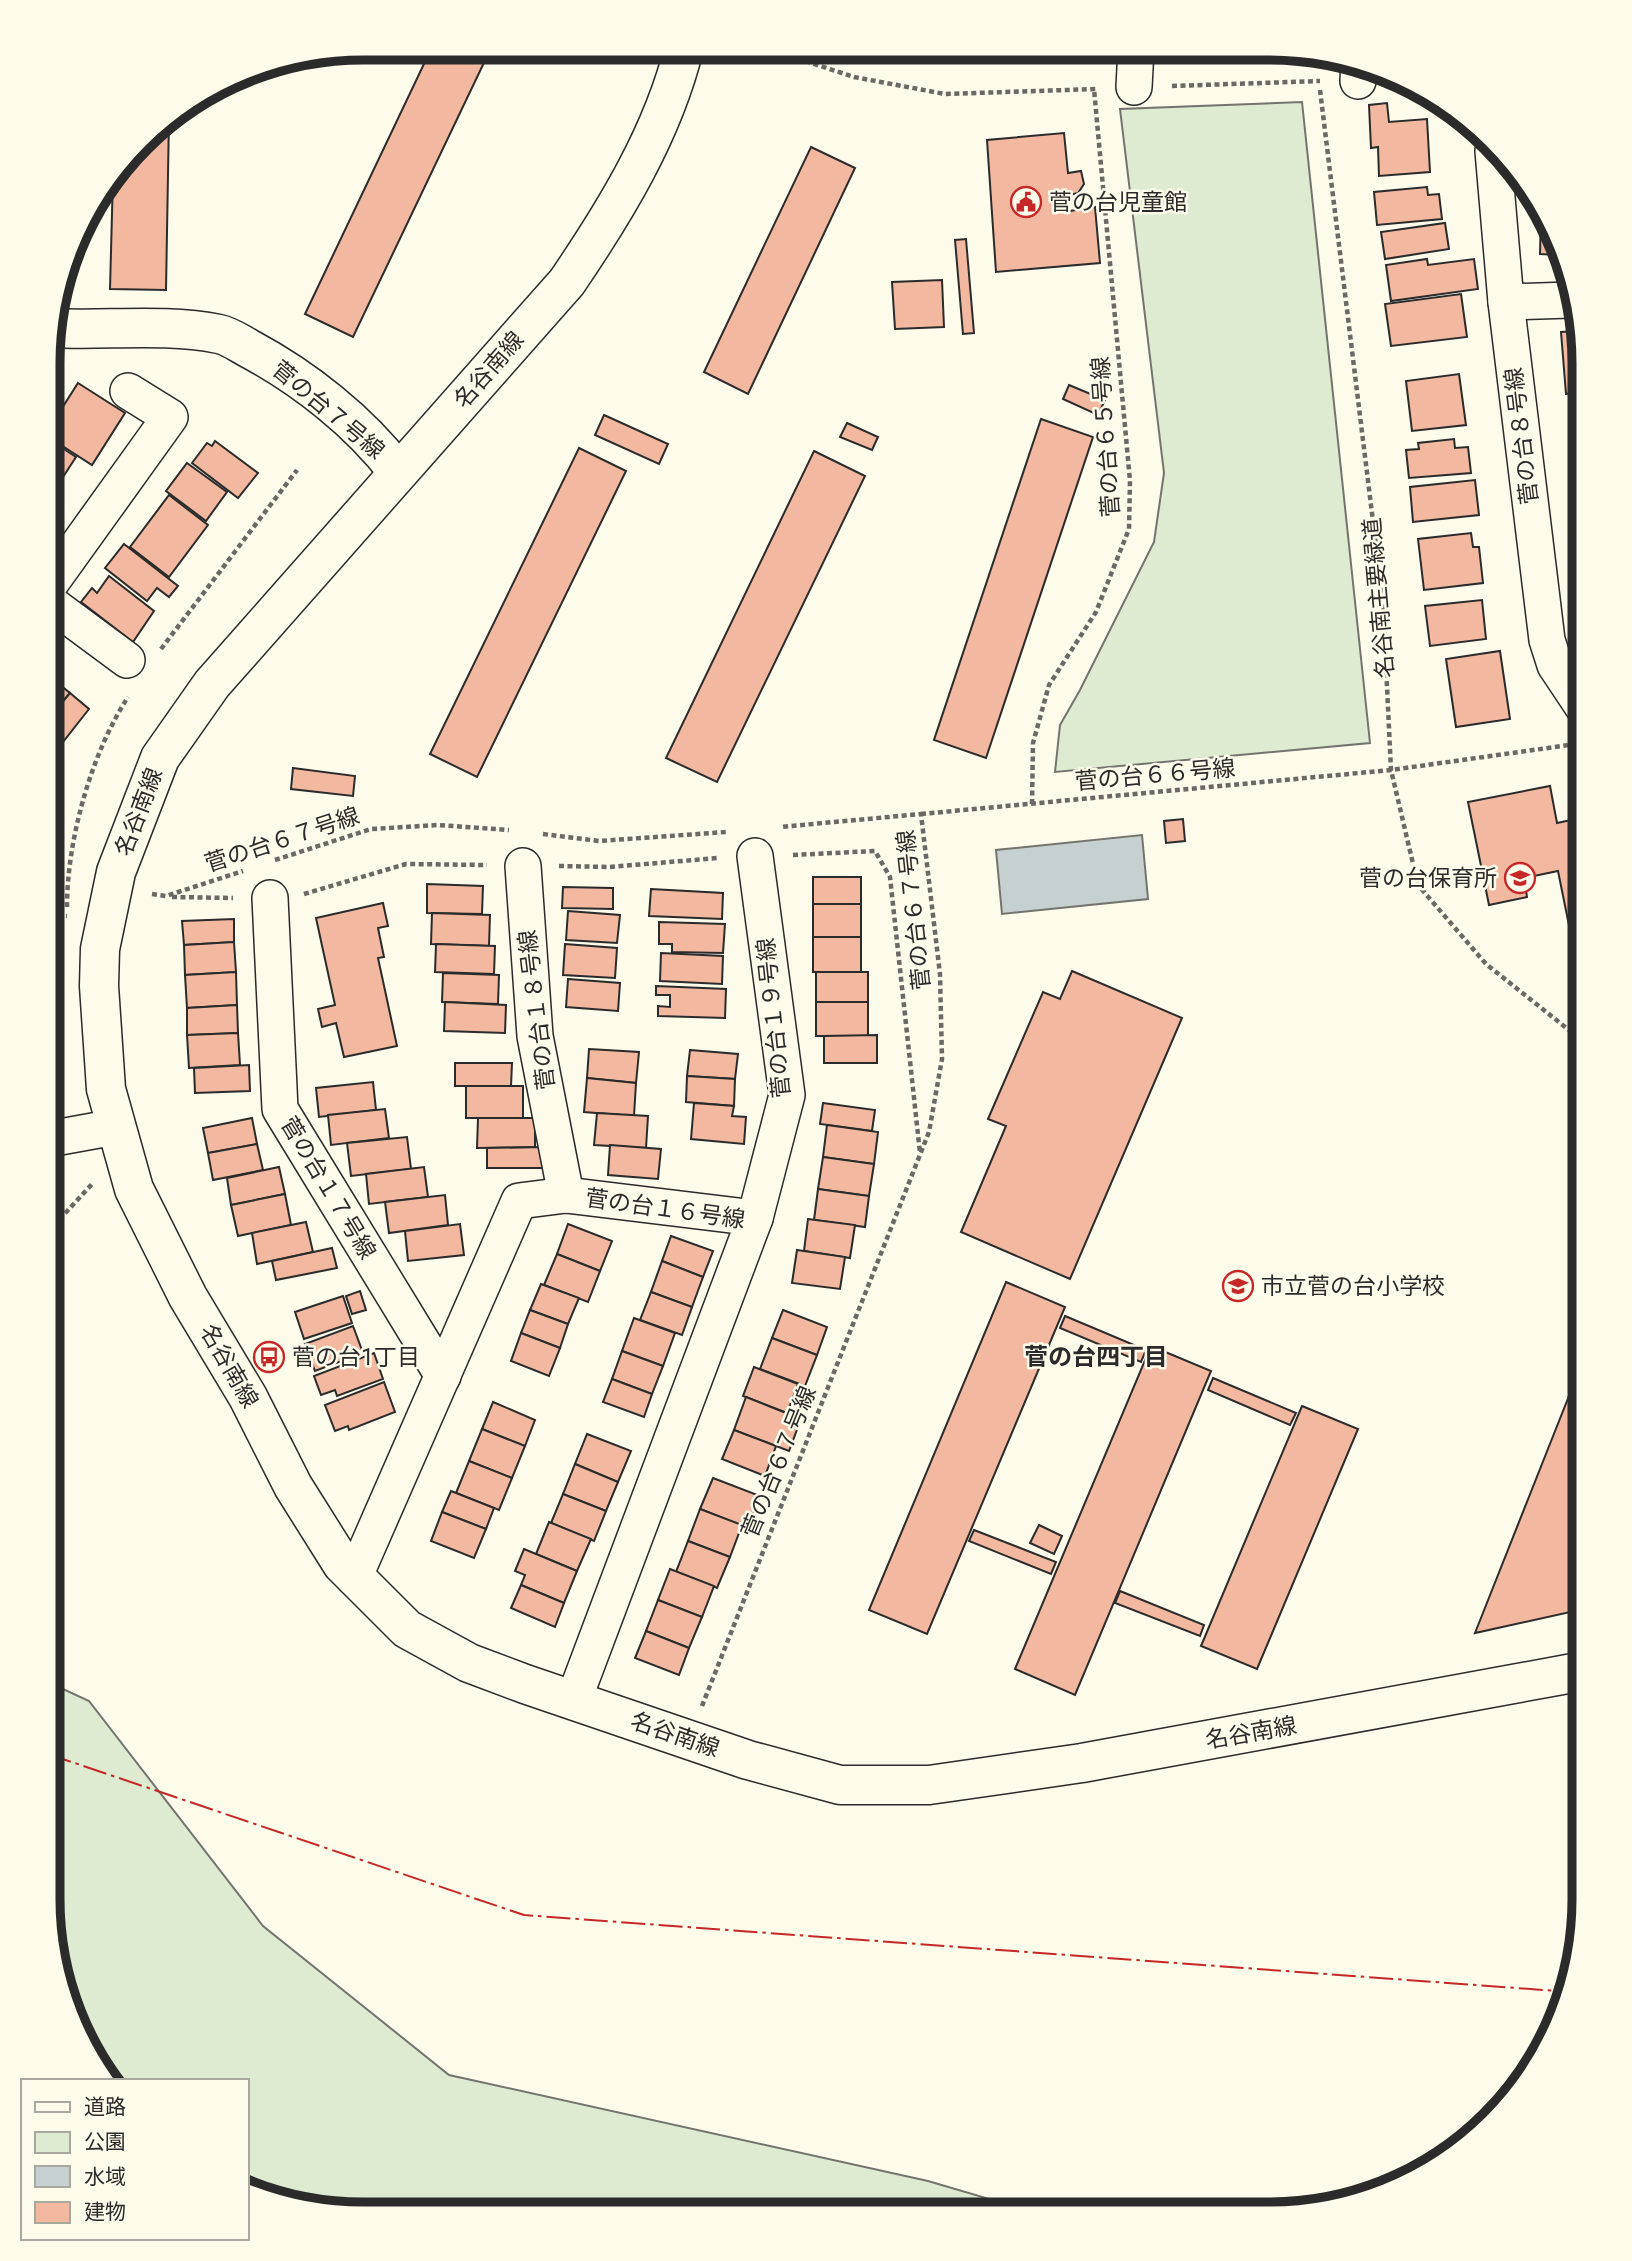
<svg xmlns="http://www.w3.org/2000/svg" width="1632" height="2261" font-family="Roboto,'Noto Sans JP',sans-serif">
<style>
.green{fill:#deebd1;stroke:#74746e;stroke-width:2}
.water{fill:#c7d0d0;stroke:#74746e;stroke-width:2}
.building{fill:#f2b8a0;stroke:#2b2b2b;stroke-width:2}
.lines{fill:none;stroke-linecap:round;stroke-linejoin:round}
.street-casing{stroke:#2b2b2b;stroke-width:38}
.secondary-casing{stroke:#2b2b2b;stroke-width:41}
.path{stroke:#6a6964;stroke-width:4.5;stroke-dasharray:5 3.5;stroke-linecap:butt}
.street{stroke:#fdfbea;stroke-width:35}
.secondary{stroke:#fdfbea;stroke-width:38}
.power{stroke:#c62828;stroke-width:2;stroke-dasharray:24 5 3.5 5;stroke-linecap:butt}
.labels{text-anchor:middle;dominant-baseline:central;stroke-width:5;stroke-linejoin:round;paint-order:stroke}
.poi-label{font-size:23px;fill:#2b2b2b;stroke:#fdfbea;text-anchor:start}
.street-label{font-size:23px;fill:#2b2b2b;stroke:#fdfbea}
.neighbourhood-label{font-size:24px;font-weight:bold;fill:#2b2b2b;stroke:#fdfbea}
.rim{fill:none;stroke:#2b2b2b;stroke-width:9}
</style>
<rect width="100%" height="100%" fill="#fdfbea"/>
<g class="green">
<polygon points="1302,102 1370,743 1055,772 1060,725 1080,690 1154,542 1164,473 1120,109"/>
<polygon points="48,1682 89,1701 263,1926 449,2075 928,2181 1037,2213 321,2211 247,2183 247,2081 108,2081 80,2038 47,1899"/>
</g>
<polygon class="water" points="1142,835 1148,899 1002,914 996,850"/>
<g class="building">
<polygon points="432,47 491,48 353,337 305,314"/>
<polygon points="1387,103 1389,122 1427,119 1430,172 1379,176 1378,147 1371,148 1369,105"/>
<polygon points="169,117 166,290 110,289 113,176 155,125"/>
<polygon points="1064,133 1068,173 1081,171 1084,184 1078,193 1060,197 1063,212 1095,207 1100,263 996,272 987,140"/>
<polygon points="811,147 855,168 748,394 704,372"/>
<polygon points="1427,187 1428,195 1439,194 1442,219 1377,225 1374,192"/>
<polygon points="1541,210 1552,223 1560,255 1540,254"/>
<polygon points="1445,223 1449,249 1385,259 1381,232"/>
<polygon points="966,239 974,333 963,334 955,240"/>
<polygon points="1427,259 1428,265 1474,259 1478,289 1391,301 1386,265"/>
<polygon points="942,280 944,327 895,329 892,282"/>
<polygon points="1461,294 1467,337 1391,346 1385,304"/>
<polygon points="1578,331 1585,362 1585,392 1566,394 1561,332"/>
<polygon points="1459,374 1466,425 1412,431 1406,381"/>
<polygon points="78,383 125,413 92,465 50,438 50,427"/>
<polygon points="1069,385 1105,400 1098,415 1063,399"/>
<polygon points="604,415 668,444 659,464 595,435"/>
<polygon points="1041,419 1093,437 986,758 934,740"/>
<polygon points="847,423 878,437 872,450 840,437"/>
<polygon points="1454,439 1455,448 1468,447 1471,473 1409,478 1406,450 1419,449 1418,443"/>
<polygon points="50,440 76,457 50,497"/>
<polygon points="215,441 258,473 238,498 192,463 207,443 212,446"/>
<polygon points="579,448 626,471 477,777 430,754"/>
<polygon points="814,451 865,476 717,782 666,758"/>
<polygon points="187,463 227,492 206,521 166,491"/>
<polygon points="1475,480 1479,515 1413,522 1410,487"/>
<polygon points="169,495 208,525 169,577 130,547"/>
<polygon points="1579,503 1585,503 1585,555 1582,555"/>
<polygon points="1471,533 1473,547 1479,547 1483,583 1424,590 1418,539"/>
<polygon points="124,544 178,586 169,597 157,588 147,601 105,568"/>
<polygon points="109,576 154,611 133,642 81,602 92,588 97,593"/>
<polygon points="1482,600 1486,639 1430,646 1425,606"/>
<polygon points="1500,651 1510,719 1456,727 1446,659"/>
<polygon points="49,676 70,693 49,718"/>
<polygon points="70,693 89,709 59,747 49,739 49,718"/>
<polygon points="293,768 355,776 353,796 291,789"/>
<polygon points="1550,786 1557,823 1585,817 1584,984 1581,985 1558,871 1524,878 1527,897 1489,905 1468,802"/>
<polygon points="49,815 61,825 49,840"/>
<polygon points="1183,819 1185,841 1166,843 1164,821"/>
<rect x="813" y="877" width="48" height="27"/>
<polygon points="427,884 483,886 482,914 427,913"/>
<polygon points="563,887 613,888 613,909 562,908"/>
<polygon points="651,889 723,893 722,919 649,916"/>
<polygon points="383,903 388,926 378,928 384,957 378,958 397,1046 344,1057 336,1023 322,1027 318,1009 335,1005 316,918"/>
<rect x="813" y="904" width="48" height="33"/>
<polygon points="568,911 620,915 617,943 566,940"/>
<polygon points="432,913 490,915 489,946 431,944"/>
<polygon points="234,919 234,942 184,945 182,921"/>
<polygon points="659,922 725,924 723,953 672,952 672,944 659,944"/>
<rect x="813" y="937" width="48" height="35"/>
<polygon points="234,942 236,972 185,975 184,945"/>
<polygon points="436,944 495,946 494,974 435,972"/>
<polygon points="565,944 617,948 615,978 563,975"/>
<polygon points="661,953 723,956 722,984 660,981"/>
<polygon points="1072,971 1182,1018 1070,1279 961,1232 1006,1126 988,1119 1043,992 1060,999"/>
<polygon points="236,972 237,1005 187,1008 185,975"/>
<rect x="816" y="972" width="52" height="30"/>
<polygon points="443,973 499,975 498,1004 442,1002"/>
<polygon points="568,979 620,983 618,1011 566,1007"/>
<polygon points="656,986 726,989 725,1018 658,1016 658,1006 670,1007 670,995 656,995"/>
<polygon points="445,1002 506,1005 505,1033 444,1031"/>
<rect x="816" y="1002" width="52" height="34"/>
<polygon points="237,1005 238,1033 187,1035 187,1008"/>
<polygon points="238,1033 240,1065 189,1068 187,1035"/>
<polygon points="877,1035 877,1063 824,1063 824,1036"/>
<polygon points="589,1049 639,1052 636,1083 587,1078"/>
<polygon points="690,1050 738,1054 735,1079 687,1076"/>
<polygon points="455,1063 512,1063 511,1086 455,1086"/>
<polygon points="249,1065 250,1091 195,1093 194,1068"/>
<polygon points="687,1076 735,1079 734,1106 686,1102"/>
<polygon points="587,1078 636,1083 634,1116 584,1112"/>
<polygon points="373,1082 376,1110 319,1117 316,1088"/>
<rect x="466" y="1086" width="57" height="32"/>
<polygon points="694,1103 734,1106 732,1116 746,1117 744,1144 691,1139"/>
<polygon points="823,1103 875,1110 872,1131 820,1124"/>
<polygon points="385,1109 389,1138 331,1145 328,1115"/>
<polygon points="597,1113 648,1116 646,1148 594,1145"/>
<polygon points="252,1118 257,1144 208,1153 203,1128"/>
<polygon points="478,1118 535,1118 535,1147 477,1148"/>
<polygon points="827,1125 878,1132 874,1164 823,1157"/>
<polygon points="407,1137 411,1169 351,1176 347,1143"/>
<polygon points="257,1144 263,1170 213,1180 208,1153"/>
<polygon points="610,1145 661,1149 658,1179 608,1175"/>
<polygon points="544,1147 543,1168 487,1168 487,1148"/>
<polygon points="823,1157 874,1164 869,1196 818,1189"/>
<polygon points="279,1167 285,1194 231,1205 227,1178"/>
<polygon points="424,1167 428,1197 369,1204 366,1174"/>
<polygon points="818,1189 869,1196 865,1227 814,1220"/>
<polygon points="285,1194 291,1225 238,1236 231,1205"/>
<polygon points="445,1195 448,1225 389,1233 385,1202"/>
<polygon points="808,1219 855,1225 850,1258 804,1251"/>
<polygon points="306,1222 313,1252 257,1264 252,1233"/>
<polygon points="460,1224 464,1255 408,1261 405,1231"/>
<polygon points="568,1224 612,1241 600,1271 557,1254"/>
<polygon points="671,1236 713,1251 703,1277 662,1261"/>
<polygon points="332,1248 337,1268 276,1280 272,1261"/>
<polygon points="797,1250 845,1257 840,1289 792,1283"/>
<polygon points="557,1254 600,1271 588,1302 544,1285"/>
<polygon points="662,1261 703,1277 692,1307 651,1292"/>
<polygon points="1006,1282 1065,1307 927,1634 869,1610"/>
<polygon points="541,1284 579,1298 568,1324 530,1310"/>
<polygon points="360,1291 366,1310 352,1314 346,1296"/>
<polygon points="651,1292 692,1307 682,1335 640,1320"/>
<polygon points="343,1296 352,1323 304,1339 295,1312"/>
<polygon points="530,1310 568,1324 560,1348 521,1333"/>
<polygon points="783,1310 827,1327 817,1355 772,1338"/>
<polygon points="1065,1316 1146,1350 1141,1362 1060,1328"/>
<polygon points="634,1318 675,1333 663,1366 622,1351"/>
<polygon points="353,1326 363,1353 315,1371 305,1344"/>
<polygon points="521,1333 560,1348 549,1376 511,1361"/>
<polygon points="772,1338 817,1355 805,1386 760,1369"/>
<polygon points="1151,1346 1211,1371 1075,1695 1015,1669"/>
<polygon points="622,1351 663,1366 652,1394 612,1379"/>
<polygon points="374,1353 383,1379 337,1396 335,1390 321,1395 314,1376"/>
<polygon points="1584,1358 1584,1609 1475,1633"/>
<polygon points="754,1367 798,1384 787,1413 743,1396"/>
<polygon points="1213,1378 1296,1413 1290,1425 1208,1390"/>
<polygon points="612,1379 652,1394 644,1417 603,1402"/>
<polygon points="384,1382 395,1412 349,1430 348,1426 335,1431 325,1405"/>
<polygon points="746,1397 801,1419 789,1451 734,1430"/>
<polygon points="493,1402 535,1420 525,1446 482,1429"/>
<polygon points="1302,1406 1358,1429 1257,1669 1201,1646"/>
<polygon points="482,1429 525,1446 512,1478 469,1461"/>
<polygon points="734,1430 776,1446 765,1476 722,1459"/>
<polygon points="587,1434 631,1451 618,1482 575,1464"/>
<polygon points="469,1461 512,1478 499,1510 456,1493"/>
<polygon points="575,1464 618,1482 606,1511 563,1494"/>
<polygon points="713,1478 760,1496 748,1528 700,1509"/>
<polygon points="451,1491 494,1508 486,1529 442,1512"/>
<polygon points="563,1494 606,1511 594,1541 551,1523"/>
<polygon points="700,1509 742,1525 730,1557 688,1541"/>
<polygon points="442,1512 486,1529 474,1558 431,1541"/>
<polygon points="549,1522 591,1539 577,1571 536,1554"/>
<polygon points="1039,1525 1062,1536 1054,1554 1030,1543"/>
<polygon points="974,1530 1056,1562 1051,1574 969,1541"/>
<polygon points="688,1541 730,1557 717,1588 676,1572"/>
<polygon points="524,1549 577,1571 564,1603 521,1585 525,1575 515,1571"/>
<polygon points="670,1569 714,1586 702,1617 658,1600"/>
<polygon points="521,1585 564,1603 555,1627 511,1608"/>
<polygon points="1120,1591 1204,1625 1200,1636 1115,1603"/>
<polygon points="658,1600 702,1617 689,1648 646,1631"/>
<polygon points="646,1631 689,1648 679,1675 635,1658"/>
</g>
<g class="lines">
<g class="street-casing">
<g id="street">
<polyline points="1358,81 1359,63"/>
<polyline points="1134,87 1136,49"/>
<polyline points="1493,151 1506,302 1547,640 1555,665 1585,710"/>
<polyline points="1506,302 1570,300"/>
<polyline points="50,584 170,417 128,391"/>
<polyline points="50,603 127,660"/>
<polyline points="523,866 535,1036 566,1195"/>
<polyline points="270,898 280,1109 443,1376"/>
<polyline points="49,1139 115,1127"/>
<polyline points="755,1218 787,1095 755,856"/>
<polyline points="354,1578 519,1201 566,1195 755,1218 574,1699"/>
</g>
</g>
<g class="secondary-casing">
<g id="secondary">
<path d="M684 48C663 133 616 210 567 282L212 684 160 758 116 872 100 949 99 986 106 1089 134 1189 188 1297 248 1397 293 1486 342 1564 407 1629 469 1663 525 1684 748 1760 840 1785H929L1082 1763 1584 1671"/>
<path d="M50 328C107 331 163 323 219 334 229 336 239 343 248 348 304 378 359 421 398 472"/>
</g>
</g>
<g class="path">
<polyline points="765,48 854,77 945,94 1097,89"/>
<polyline points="1172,86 1320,81"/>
<polyline points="1320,90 1383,603 1391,770 1418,885 1486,964 1584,1042"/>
<polyline points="161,649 297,470"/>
<polyline points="1032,804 1033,743 1049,685 1096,612 1129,529 1130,481 1094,89"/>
<polyline points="921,814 1391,770 1569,745"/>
<polyline points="543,834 599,841 726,832"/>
<polyline points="793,855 875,851 890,877 920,1153"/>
<polyline points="275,860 371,829 438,825 509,830"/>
<polyline points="559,866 609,867 718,858"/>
<polyline points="152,894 166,896 243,871"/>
<polyline points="304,894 406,864 487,865"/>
<polyline points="172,897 233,898"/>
<path d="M67 907C67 840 91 754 128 697"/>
<polyline points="49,915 67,916"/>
<polyline points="48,1232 92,1184"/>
<polyline points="702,1706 929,1132 942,1059 940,974 921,814 780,827"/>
</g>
<use href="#street" class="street"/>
<use href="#secondary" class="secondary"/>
<polyline class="power" points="48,1754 524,1915 1570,1992"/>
</g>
<defs>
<g id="civic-ring" transform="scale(1.575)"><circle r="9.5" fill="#fdfbea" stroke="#c62828" stroke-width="1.5"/><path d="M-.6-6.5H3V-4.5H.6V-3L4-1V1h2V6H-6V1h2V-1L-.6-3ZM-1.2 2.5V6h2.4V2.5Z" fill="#c62828"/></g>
<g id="school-ring" transform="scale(1.575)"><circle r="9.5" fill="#fdfbea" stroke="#c62828" stroke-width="1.5"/><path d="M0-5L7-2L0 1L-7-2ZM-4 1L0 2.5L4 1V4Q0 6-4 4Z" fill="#c62828"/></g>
<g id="bus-ring" transform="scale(1.575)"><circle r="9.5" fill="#fdfbea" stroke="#c62828" stroke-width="1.5"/><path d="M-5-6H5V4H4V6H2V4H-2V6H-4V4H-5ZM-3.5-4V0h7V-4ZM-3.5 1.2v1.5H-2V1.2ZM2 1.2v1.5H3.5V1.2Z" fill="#c62828"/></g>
</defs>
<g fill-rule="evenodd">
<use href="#civic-ring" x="1026" y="202"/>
<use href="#school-ring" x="1520" y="878"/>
<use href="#school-ring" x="1238" y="1286"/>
<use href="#bus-ring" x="269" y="1357"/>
</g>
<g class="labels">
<g class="poi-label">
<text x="1049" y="202">菅の台児童館</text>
<text x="1497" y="878" text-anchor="end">菅の台保育所</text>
<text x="1261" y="1286">市立菅の台小学校</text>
<text x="292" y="1357">菅の台1丁目</text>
</g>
<g class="street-label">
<text transform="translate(489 370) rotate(-49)">名谷南線</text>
<text transform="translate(328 410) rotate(40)">菅の台７号線</text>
<text transform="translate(1522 436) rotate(-97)">菅の台８号線</text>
<text transform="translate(1106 437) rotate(-94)">菅の台６５号線</text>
<text transform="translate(1379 598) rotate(-95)">名谷南主要緑道</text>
<text transform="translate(1155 775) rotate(-5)">菅の台６６号線</text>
<text transform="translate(139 812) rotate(-69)">名谷南線</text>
<text transform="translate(282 840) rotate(-18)">菅の台６７号線</text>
<text transform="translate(914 910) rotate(-96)">菅の台６７号線</text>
<text transform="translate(537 1010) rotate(-97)">菅の台１８号線</text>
<text transform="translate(774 1018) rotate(-96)">菅の台１９号線</text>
<text transform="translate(328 1188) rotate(59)">菅の台１７号線</text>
<text transform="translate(665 1209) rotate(8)">菅の台１６号線</text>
<text transform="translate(229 1366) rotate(60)">名谷南線</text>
<text transform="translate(779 1462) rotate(-68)">菅の台６７号線</text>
<text transform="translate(1251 1733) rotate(-10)">名谷南線</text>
<text transform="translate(675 1735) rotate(19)">名谷南線</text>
</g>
<g class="neighbourhood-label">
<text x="1096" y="1357">菅の台四丁目</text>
</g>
</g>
<path d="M0 0H1632V2261H0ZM363 60H1269A303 303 0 0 1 1572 363V1899A303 303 0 0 1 1269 2202H363A303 303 0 0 1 60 1899V363A303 303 0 0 1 363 60Z" fill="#fdfbea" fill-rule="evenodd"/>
<path class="rim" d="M363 60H1269A303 303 0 0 1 1572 363V1899A303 303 0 0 1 1269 2202H363A303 303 0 0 1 60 1899V363A303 303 0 0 1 363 60Z"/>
<rect x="21" y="2079" width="228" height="161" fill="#fdfbea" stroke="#a9a89e" stroke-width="2"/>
<rect x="35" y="2102" width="35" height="10" fill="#fdfbea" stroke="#a9a89e" stroke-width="2"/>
<text x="84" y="2114" font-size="21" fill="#2b2b2b">道路</text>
<rect x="35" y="2132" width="35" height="21" fill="#deebd1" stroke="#a9a89e" stroke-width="2"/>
<text x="84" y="2149" font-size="21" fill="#2b2b2b">公園</text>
<rect x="35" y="2166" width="35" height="21" fill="#c7d0d0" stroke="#a9a89e" stroke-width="2"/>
<text x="84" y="2184" font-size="21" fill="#2b2b2b">水域</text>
<rect x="35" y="2202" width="35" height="21" fill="#f2b8a0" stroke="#a9a89e" stroke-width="2"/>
<text x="84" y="2219" font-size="21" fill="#2b2b2b">建物</text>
</svg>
